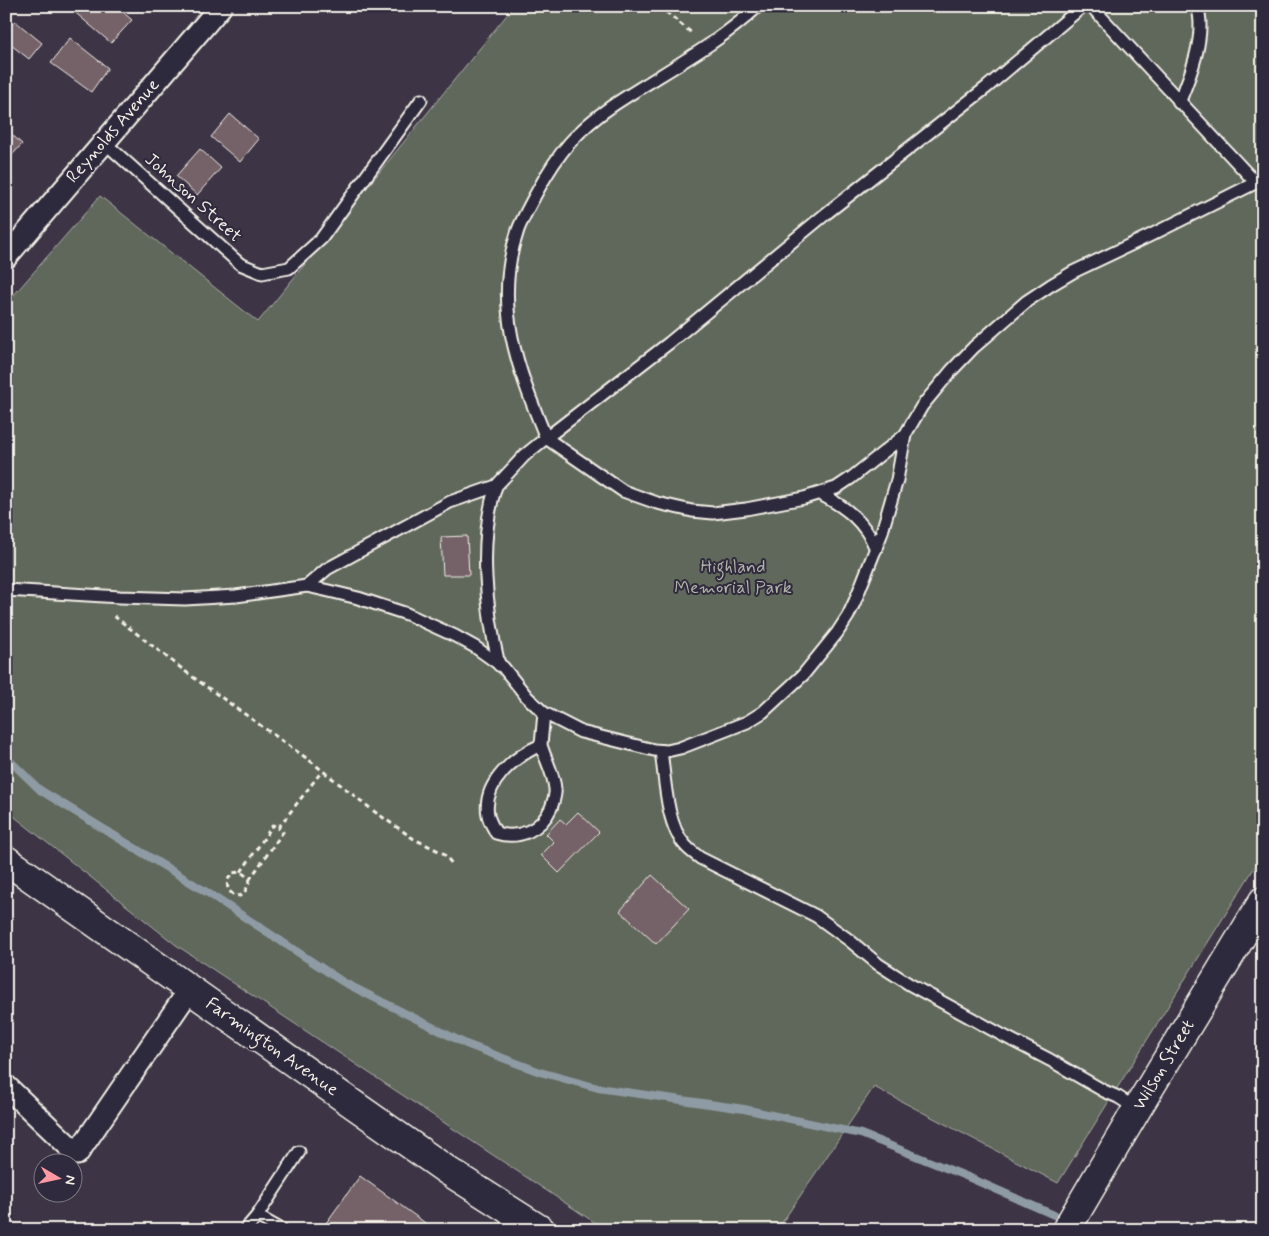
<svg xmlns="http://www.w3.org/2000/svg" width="1269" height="1236" font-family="Mynerve,sans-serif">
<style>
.green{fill:#61685b;stroke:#aaaca2}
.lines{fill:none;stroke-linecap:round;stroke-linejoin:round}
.stream{stroke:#8f9ba4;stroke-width:8}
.building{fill:#756269;stroke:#f4f1e8}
.service-casing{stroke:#f4f1e8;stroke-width:15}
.minor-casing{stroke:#f4f1e8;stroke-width:25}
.tertiary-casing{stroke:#f4f1e8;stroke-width:31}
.path{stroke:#f4f1e8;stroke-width:3;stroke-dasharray:5 4;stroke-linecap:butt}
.service{stroke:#2f2a3d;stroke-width:11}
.minor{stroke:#2f2a3d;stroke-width:21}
.tertiary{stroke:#2f2a3d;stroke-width:28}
.labels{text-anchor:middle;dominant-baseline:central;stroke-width:4;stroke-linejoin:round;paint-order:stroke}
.street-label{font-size:18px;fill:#f4f1e8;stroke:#2f2a3d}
.park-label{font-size:18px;fill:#b2b3a9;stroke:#2f2a3d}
</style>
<rect width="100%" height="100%" fill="#3d3546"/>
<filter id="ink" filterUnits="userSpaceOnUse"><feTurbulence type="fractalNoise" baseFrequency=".02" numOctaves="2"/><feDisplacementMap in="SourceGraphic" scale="10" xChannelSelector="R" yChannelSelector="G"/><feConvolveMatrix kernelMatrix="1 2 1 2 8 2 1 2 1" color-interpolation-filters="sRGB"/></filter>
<g filter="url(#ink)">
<polygon class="green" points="514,6 1263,6 1263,854 1058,1183 874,1087 777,1230 606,1230 176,945 6,810 6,304 100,196 258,322"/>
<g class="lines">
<polyline class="stream" points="6,757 40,790 208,893 343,982 466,1044 540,1072 598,1088 744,1109 861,1134 968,1177 1088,1230"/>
</g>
<g class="building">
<polygon points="74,6 116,6 132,20 111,43 71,9"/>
<polygon points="15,21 42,43 29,59 6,41 6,31"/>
<polygon points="70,38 108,68 91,92 51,63"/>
<polygon points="230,114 259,139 240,162 211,137"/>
<polygon points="6,129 22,144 6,162"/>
<polygon points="200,149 221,168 197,195 176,176"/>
<polygon points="467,536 469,575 443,575 441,537"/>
<polygon points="578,812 599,832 559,873 541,855 554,842 546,834 560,819 566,824"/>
<polygon points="652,875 689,909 656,944 620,911"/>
<polygon points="360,1176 435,1230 321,1230"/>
</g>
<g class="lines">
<g class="service-casing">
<g id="service">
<polyline points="1091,6 1256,183"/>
<path d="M1179 103C1190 77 1207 34 1197 6"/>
<polyline points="104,142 240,264 262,273 289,268 321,239 421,100"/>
<polyline points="905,435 851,478 836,488 804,498 746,509 713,513 692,511 657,503 623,491 546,438 669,343 828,212 987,87 1083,6"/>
<path d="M496 486C478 541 486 610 499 665"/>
<path d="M820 494C846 507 865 522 876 549"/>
<path d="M307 586 327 569 450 502 496 486 525 455 546 438C518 369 492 305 518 230 523 217 531 203 538 190 558 153 577 130 612 106 661 73 715 47 758 6"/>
<polyline points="6,590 120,597 185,599 236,596 307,586 329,591 358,598 407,614 455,636 475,647 503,667 527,697 544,713 581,732 654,750 667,751 680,748 747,722 763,712 803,675 837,633 848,616 855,601 881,535 897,480 905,435 922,406 952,370 974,347 1027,301 1051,285 1073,272 1149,236 1263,179"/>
<path d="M541 745C545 759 554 774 555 789 556 795 553 802 551 808 541 830 519 840 496 833 493 827 489 821 488 815 482 783 515 756 541 745L544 713"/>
<path d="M661 751C665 777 666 825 685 845 689 850 695 854 700 858L816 916 849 940 878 964 909 984 1002 1035 1050 1060 1104 1091 1118 1097 1137 1109"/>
<polyline points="257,1216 299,1152"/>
<polyline points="245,1230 257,1216 282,1230"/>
</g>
</g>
<g class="minor-casing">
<g id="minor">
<polyline points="6,257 221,6"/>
<polyline points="6,1086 77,1154 190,989"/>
</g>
</g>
<g class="tertiary-casing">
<g id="tertiary">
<polyline points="6,860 448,1171 541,1230"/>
<polyline points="1066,1230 1137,1109 1263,901"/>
</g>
</g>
<g class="path">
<polyline points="659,6 693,34"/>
<polyline points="114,616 190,675 309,760 375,812 414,839 443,853 453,865"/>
<polyline points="241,872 273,825 278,828 322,771"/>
<polyline points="250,879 246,890 240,896 234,895 228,890 227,881 232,873 241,872 250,879 283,832 278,828"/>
</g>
<use href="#service" class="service"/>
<use href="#minor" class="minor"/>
<use href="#tertiary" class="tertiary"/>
</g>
</g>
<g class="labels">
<g class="street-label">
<text transform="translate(113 131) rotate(-49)">Reynolds Avenue</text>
<text transform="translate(193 198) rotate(42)">Johnson Street</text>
<text transform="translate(272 1047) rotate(35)">Farmington Avenue</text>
<text transform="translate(1164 1065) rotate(-59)">Wilson Street</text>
</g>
<g class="park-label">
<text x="733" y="567">Highland<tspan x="733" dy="21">Memorial Park</tspan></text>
</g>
</g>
<rect width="1269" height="1236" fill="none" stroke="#2f2a3d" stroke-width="25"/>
<rect x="12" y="12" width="1244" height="1211" fill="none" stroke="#f4f1e8" stroke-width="2" filter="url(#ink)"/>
<g transform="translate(58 1178) rotate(99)"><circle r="24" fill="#2f2a3d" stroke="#7e7a81"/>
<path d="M0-4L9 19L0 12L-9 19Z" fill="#ff9aa2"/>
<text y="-8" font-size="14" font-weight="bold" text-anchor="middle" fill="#f4f1e8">N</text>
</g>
</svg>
